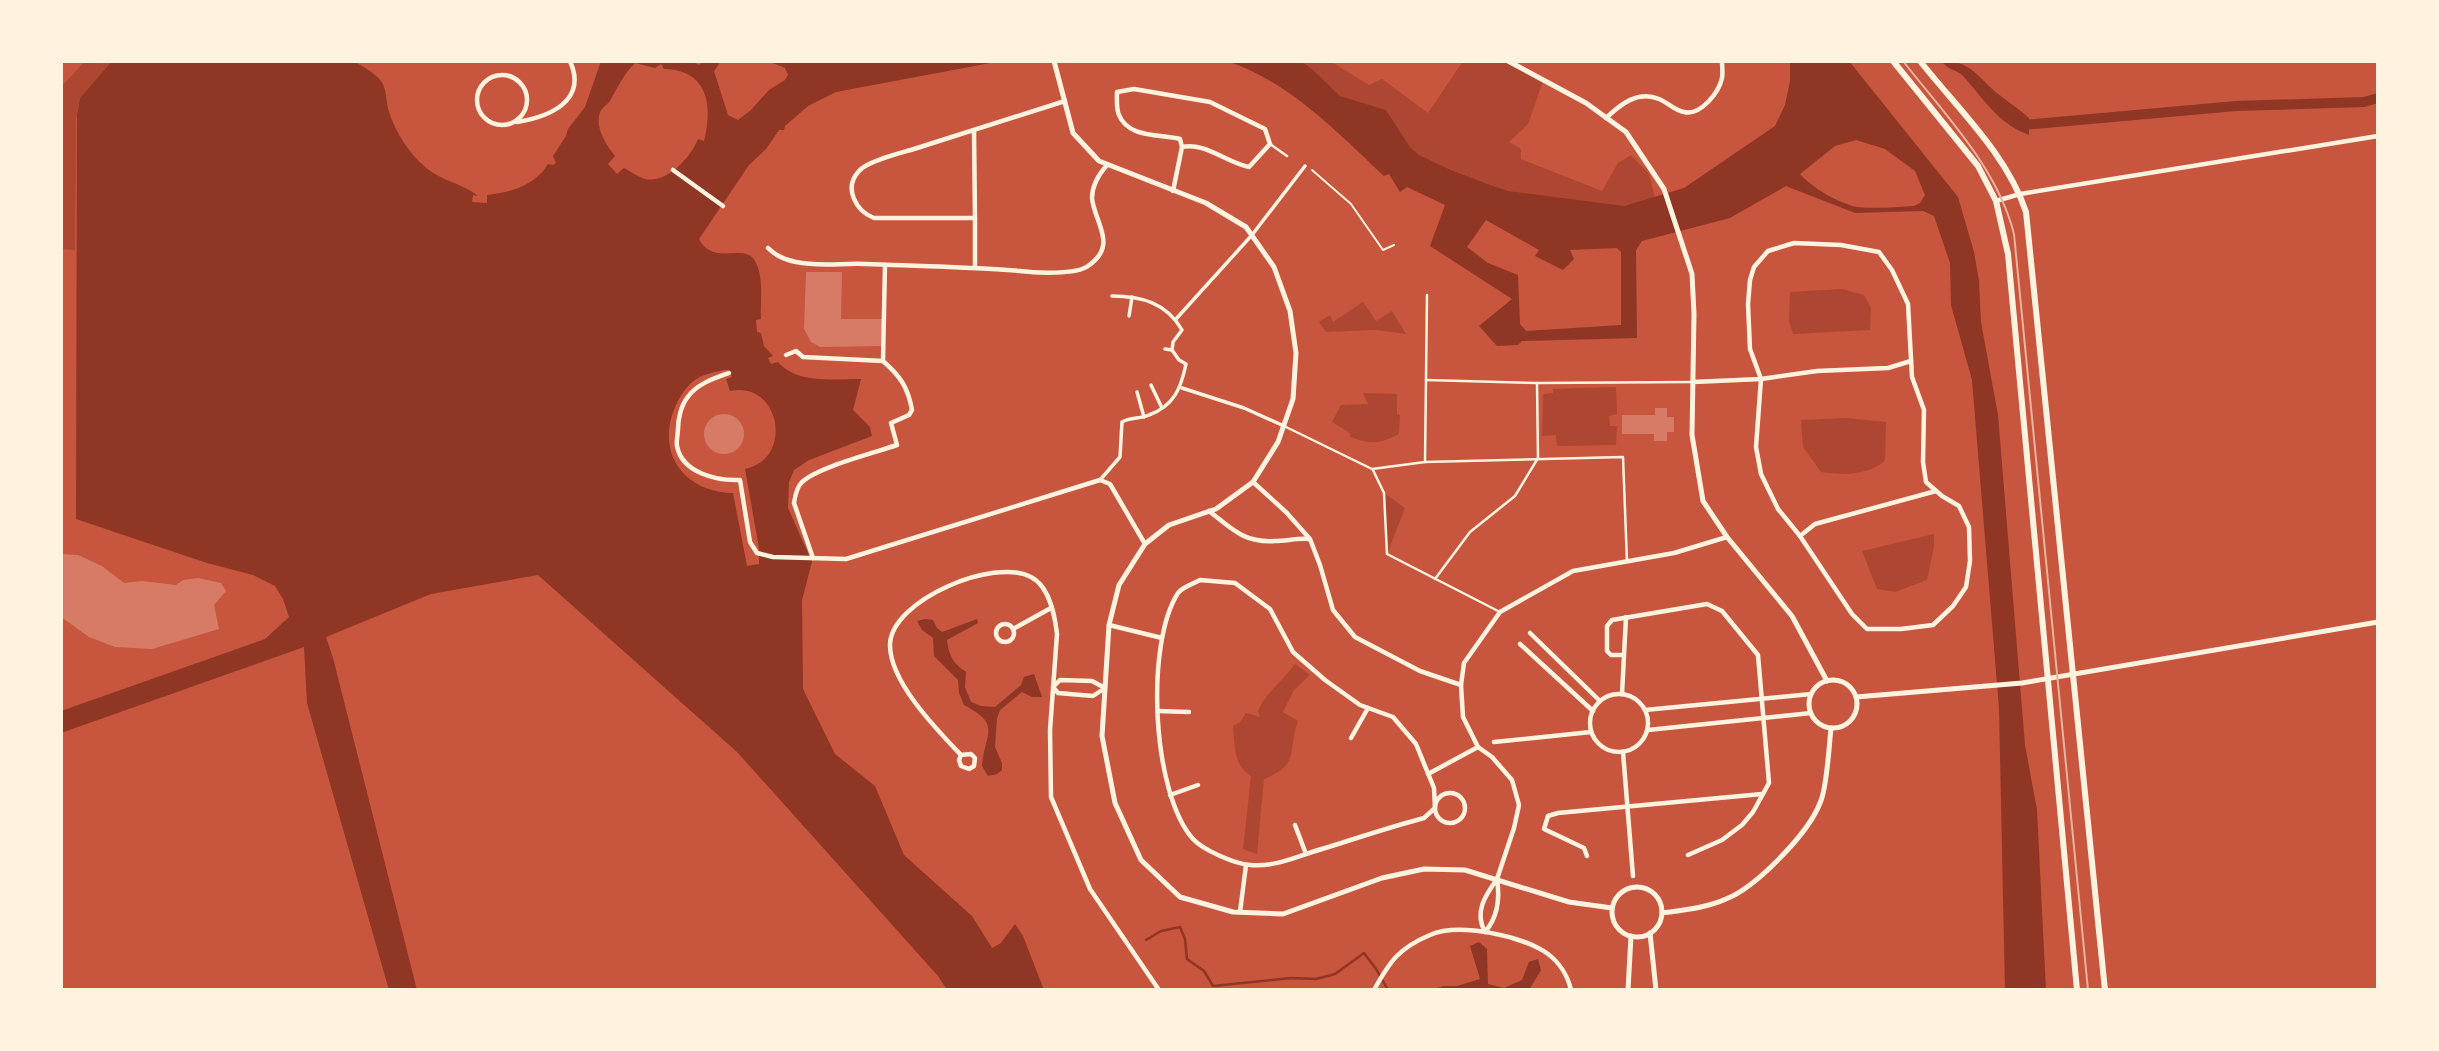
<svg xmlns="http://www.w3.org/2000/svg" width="2439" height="1051" font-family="'Asap Condensed',sans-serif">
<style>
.green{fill:#ae4732}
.water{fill:#8f3625;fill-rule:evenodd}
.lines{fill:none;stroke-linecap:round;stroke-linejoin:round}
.stream{stroke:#8f3625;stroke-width:2.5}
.canal{stroke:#8f3625;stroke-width:10}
.building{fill:#d67c66}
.path{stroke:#fff3e0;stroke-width:2}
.service{stroke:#fff3e0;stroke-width:2.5}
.pedestrian{stroke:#fff3e0;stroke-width:3.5}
.minor{stroke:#fff3e0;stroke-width:4.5}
.tertiary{stroke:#fff3e0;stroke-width:5}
.secondary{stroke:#fff3e0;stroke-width:6}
.tram{stroke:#e9b49f;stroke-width:2}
</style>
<rect width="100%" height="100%" fill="#c8553d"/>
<g class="green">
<polygon points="85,61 112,61 80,98 76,118 75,250 61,249 61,87"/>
<polygon points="1301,61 1330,61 1369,85 1382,79 1428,113 1463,61 1508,61 1543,81 1528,124 1509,142 1521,149 1521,159 1602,191 1618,163 1631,155 1649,174 1655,198 1624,206 1590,203 1508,191 1451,170 1419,155 1410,147 1386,110 1340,96 1312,69"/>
<polygon points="1842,289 1864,295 1871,308 1870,330 1793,334 1789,321 1790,292"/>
<polygon points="1363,302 1376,321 1392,311 1406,334 1376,330 1326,332 1319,322 1330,315 1333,322"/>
<polygon points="1616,387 1617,414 1609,416 1610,426 1617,426 1616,445 1557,446 1556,435 1542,436 1543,394 1553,393 1553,389"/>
<path d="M1363 393 1397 394V414L1400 415 1399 434C1378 444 1373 445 1350 437V433L1332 422 1341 405 1368 404Z"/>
<path d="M1847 418 1886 422 1885 461C1865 476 1844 475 1821 472L1803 447 1801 420Z"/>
<polygon points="1384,493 1405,508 1387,554"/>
<polygon points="1934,534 1934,547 1927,580 1895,592 1877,589 1862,551"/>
<path d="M1295 664 1310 675 1294 690 1283 712 1298 721C1287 751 1301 764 1264 779L1257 854 1243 849 1251 776C1233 765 1235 746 1233 726L1240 722 1246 713 1260 717 1258 711C1266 692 1283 681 1295 664Z"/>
</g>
<g class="water">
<path d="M112 61H354C363 67 374 72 381 81 387 89 386 103 389 112 396 133 409 153 425 167 441 181 462 183 478 196L473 195 472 202 487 203V195C511 192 535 186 548 164L553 165 556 163 553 156 566 136 568 129 585 107 601 61H692L699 65 703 61H721L714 71 728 115 738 120 751 110 769 90 785 80 788 75 785 68 768 61H1001L836 92 808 106 785 126 784 130H779L766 149 749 165 699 239C714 268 746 240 756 263 764 279 760 302 761 319L756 320 757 332 761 333 764 346 773 356 768 358 771 364 778 362C797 384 834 379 861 379L853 410 870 427 872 436 809 460 794 470 789 482 788 508 812 562 802 600 803 689 835 754 875 786 904 855 972 916 992 948 1001 943 1015 924 1023 936 1044 990H947L938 976 737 752 538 575 431 594 326 637 333 658 417 990H389L307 703 304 647 61 733V711L265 639 289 617 283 599 275 586 253 575 207 563 76 519 77 115 80 98ZM635 63 655 68 661 64 664 69C708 70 713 105 704 141L698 139C691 157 667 184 645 179 638 177 630 171 624 168L617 174 608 164 615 156C606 145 592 124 602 109 604 106 608 104 610 101 618 87 623 75 635 63ZM724 370H729L732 377 726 379 730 391C781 381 794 459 745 469L759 548V564L747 566 733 493C682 492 654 450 677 403 682 393 688 384 698 378 705 374 715 372 724 370Z"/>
<path d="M1226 61H1301L1312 69 1340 96 1386 110 1410 147 1419 155 1451 170 1488 184 1508 191 1624 206 1684 188 1775 126 1785 105 1790 81V61H1849L1958 197 1974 252 1979 281 1981 322 1998 415 2025 745 2037 810 2046 990H2005L1999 708 1972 380 1951 305 1950 263 1934 216 1923 211 1855 213 1786 186 1730 218 1642 241 1636 250 1637 338 1522 341 1518 345 1497 346 1479 326 1512 299 1430 246 1445 205 1407 187 1400 192 1389 174 1384 176C1338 133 1288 80 1226 61ZM1856 140 1885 149 1915 171 1925 195 1920 203 1914 206C1896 207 1876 209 1858 207 1841 205 1811 187 1800 174L1835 146ZM1486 220 1539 250 1535 256 1563 270 1574 259 1570 250 1617 248 1621 252V325L1526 331 1520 324 1518 275 1488 263 1467 247Z"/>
<path d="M1941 61C1972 61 1976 76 1997 93 2008 102 2019 109 2029 118V135C1997 123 1985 100 1963 76 1956 69 1951 72 1941 61Z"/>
<path d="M925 619 933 620 937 628 942 632 977 619 978 623 947 640C949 656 953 663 966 672L965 687 971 702 981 706 995 707 1021 685 1024 677 1034 674 1042 697H1032L1022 692 1000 710 997 718 995 747 1002 763V770L997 774 988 776 982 766C985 732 1002 725 964 705L959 693 958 680 934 656 933 638 922 630 917 621Z"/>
<polygon points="1479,942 1487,949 1488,984 1504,988 1522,980 1529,962 1538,959 1541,970 1529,990 1432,990 1443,986 1457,986 1480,979 1470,946"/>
</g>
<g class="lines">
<polyline class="stream" points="1146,940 1161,931 1180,927 1185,939 1187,959 1204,971 1213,986 1291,978 1316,979 1335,974 1364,953 1376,969 1388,990"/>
<polyline class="canal" points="2018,121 2023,125 2236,106 2364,102 2378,98"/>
</g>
<g class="building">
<polygon points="806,272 842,272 841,319 882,319 882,346 820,347 811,342 804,329"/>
<polygon points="1655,408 1667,408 1667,417 1674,417 1674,432 1667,432 1667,441 1654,441 1654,434 1622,434 1622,415 1655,415"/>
<circle cx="724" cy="434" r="20"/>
<polygon points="61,554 78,555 102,566 124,583 142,581 176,585 183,580 198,578 221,583 226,591 214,605 219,629 152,649 115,647 89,637 61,617"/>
</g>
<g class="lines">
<polyline class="path" points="1312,170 1351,204 1383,250 1394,245"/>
<g class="service">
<polyline points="1270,144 1287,156"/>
<polyline points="1426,380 1537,383 1693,382"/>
<polyline points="1284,426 1372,469 1425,462 1623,457 1627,562"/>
<polyline points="1425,462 1427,295"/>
<polyline points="1373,470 1384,493 1387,554 1500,612"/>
<polyline points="1435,579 1470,532 1515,496 1538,458 1537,383"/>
</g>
<g class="pedestrian">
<polyline points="1129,316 1132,297"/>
<polyline points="1176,319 1252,235 1305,166"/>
<polyline points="1165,349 1172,350"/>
<polyline points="1151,385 1162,408"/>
<polyline points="1182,388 1244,408 1284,426"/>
<polyline points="1137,392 1144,417"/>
<path d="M1100 480 1120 457 1122 422C1130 417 1141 419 1149 415 1174 406 1181 388 1186 364L1179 360 1172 350 1173 342 1182 330C1167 303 1141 296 1112 296"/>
</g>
<g class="minor">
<circle cx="502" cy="100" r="25"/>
<path d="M1606 118C1621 104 1638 90 1659 99 1667 102 1675 111 1684 112 1701 116 1719 92 1722 78 1723 73 1722 66 1722 61"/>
<path d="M517 122C549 117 588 101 570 61"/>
<path d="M974 130 975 218H874C856 211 843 188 859 171 867 161 901 153 914 149 964 133 1014 117 1065 101"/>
<polyline points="673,170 723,206"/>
<path d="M1173 191 1182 147 1180 139C1160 134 1128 138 1119 115 1116 109 1117 98 1117 92L1134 89 1210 102 1265 129 1270 144 1249 167C1227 163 1205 142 1182 147"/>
<polyline points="1996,201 2020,194 2378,136"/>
<polygon points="1794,243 1841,245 1879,252 1892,270 1908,304 1912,377 1924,410 1923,462 1926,482 1942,496 1959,506 1969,527 1970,561 1966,587 1953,606 1933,625 1901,629 1867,629 1852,614 1800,536 1778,509 1761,474 1756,447 1761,379 1750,349 1748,304 1750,280 1754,267 1768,251"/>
<path d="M768 248C776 256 785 260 796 262 819 267 842 263 865 264 917 266 968 267 1020 271 1035 273 1076 275 1088 266 1119 245 1094 222 1092 198 1092 186 1099 174 1107 165"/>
<polyline points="975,267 975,218"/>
<polyline points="786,355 796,351 803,357 883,361"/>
<path d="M729 373C715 378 696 384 687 398 681 406 678 419 678 429 678 434 676 441 677 446 682 473 717 481 740 480L750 542 757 553 773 557 846 559 1100 480 1110 484 1145 544"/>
<polyline points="1693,382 1761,379 1817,371 1888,368 1911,361"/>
<polyline points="1253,482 1286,512 1310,539 1320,565 1333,610 1355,637 1420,671 1461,685"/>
<path d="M1209 511C1232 529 1244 543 1275 541 1286 541 1297 538 1309 539"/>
<polyline points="1800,536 1815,524 1936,491"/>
<path d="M813 558 794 503C795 496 797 487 802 482 818 467 874 453 897 445L891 423 909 415 912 410C908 387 900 376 883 361L885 265"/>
<path d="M1200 580 1235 583 1270 609 1293 652 1325 680 1360 705 1393 717 1416 744 1434 788 1435 808 1424 818C1386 828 1349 841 1312 852 1291 859 1272 867 1250 865 1235 864 1203 850 1193 839 1152 793 1145 644 1178 593 1182 587 1193 584 1200 580Z"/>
<circle cx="1005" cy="633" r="9"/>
<polyline points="1109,625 1162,638"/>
<polyline points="1013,629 1051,608"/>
<polyline points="1530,633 1600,701"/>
<polyline points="1520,644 1593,711"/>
<polyline points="1624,655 1611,655 1607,651 1607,626 1612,620 1707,604 1722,611 1758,655 1769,783 1753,812 1742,825 1722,840 1688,855"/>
<polygon points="1060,680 1092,681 1105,688 1093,696 1058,693 1053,687"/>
<circle cx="1619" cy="723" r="29"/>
<polyline points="1622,694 1626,617"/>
<polyline points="1645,710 1811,694"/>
<polyline points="1158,711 1189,712"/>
<polyline points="1648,730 1811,713"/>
<polyline points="1351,738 1368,708"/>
<polyline points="1494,742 1591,732"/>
<polyline points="1623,752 1633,876"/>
<path d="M961 755 971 754 975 758 974 766 969 769 961 766 959 760 961 755C937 730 889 681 890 644 892 600 994 557 1031 577 1049 586 1055 616 1057 634L1050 730 1051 797 1090 889 1159 990"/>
<polyline points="1428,774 1478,747"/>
<circle cx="1450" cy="808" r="15"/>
<polyline points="1170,795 1198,785"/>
<polyline points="1295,825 1306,854"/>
<polyline points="1587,856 1584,848 1544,829 1548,816 1558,813 1762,794"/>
<polyline points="1497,879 1514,828 1519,805 1512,780 1492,757 1478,747 1463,717 1461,685 1464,663 1500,612 1573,571 1674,553 1727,537"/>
<path d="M1497 879C1500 898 1498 917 1485 932 1474 912 1485 896 1497 879Z"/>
<polyline points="1240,912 1246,865"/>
<path d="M1374 990C1390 961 1399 948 1430 935 1459 922 1523 936 1548 954 1560 963 1568 977 1571 990"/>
</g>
<g class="tertiary">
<polyline points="1054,61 1073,133 1099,161 1206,203 1246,227 1274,267 1290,311 1296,353 1293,399 1278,442 1253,482 1216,509 1169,525 1145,544 1119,585 1109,625 1102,736 1115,803 1141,860 1180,897 1233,912 1283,914 1382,878 1424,869 1465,870 1569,902 1612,908"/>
<polyline points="1508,61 1586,103 1626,132 1664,189 1692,274 1694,314 1692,435 1703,501 1727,537 1792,616 1827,681"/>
<circle cx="1833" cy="704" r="24"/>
<polyline points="1856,697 2022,683 2378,622"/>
<circle cx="1637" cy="912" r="25"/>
<path d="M1662 913C1684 910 1706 908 1726 899 1756 887 1808 834 1820 803 1827 789 1829 746 1831 728"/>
<polyline points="1650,933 1656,990"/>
<polyline points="1628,990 1631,936"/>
</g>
<g class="secondary">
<polyline points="1893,61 1978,166 1996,201 2008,254 2077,990"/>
<path d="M1920 61C1957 108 2007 154 2026 212L2105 990"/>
</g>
<path class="tram" d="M1903 61C1945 115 1997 167 2014 234L2088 990"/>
</g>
<rect width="2439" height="1051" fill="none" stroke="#fff3e0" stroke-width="126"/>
</svg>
